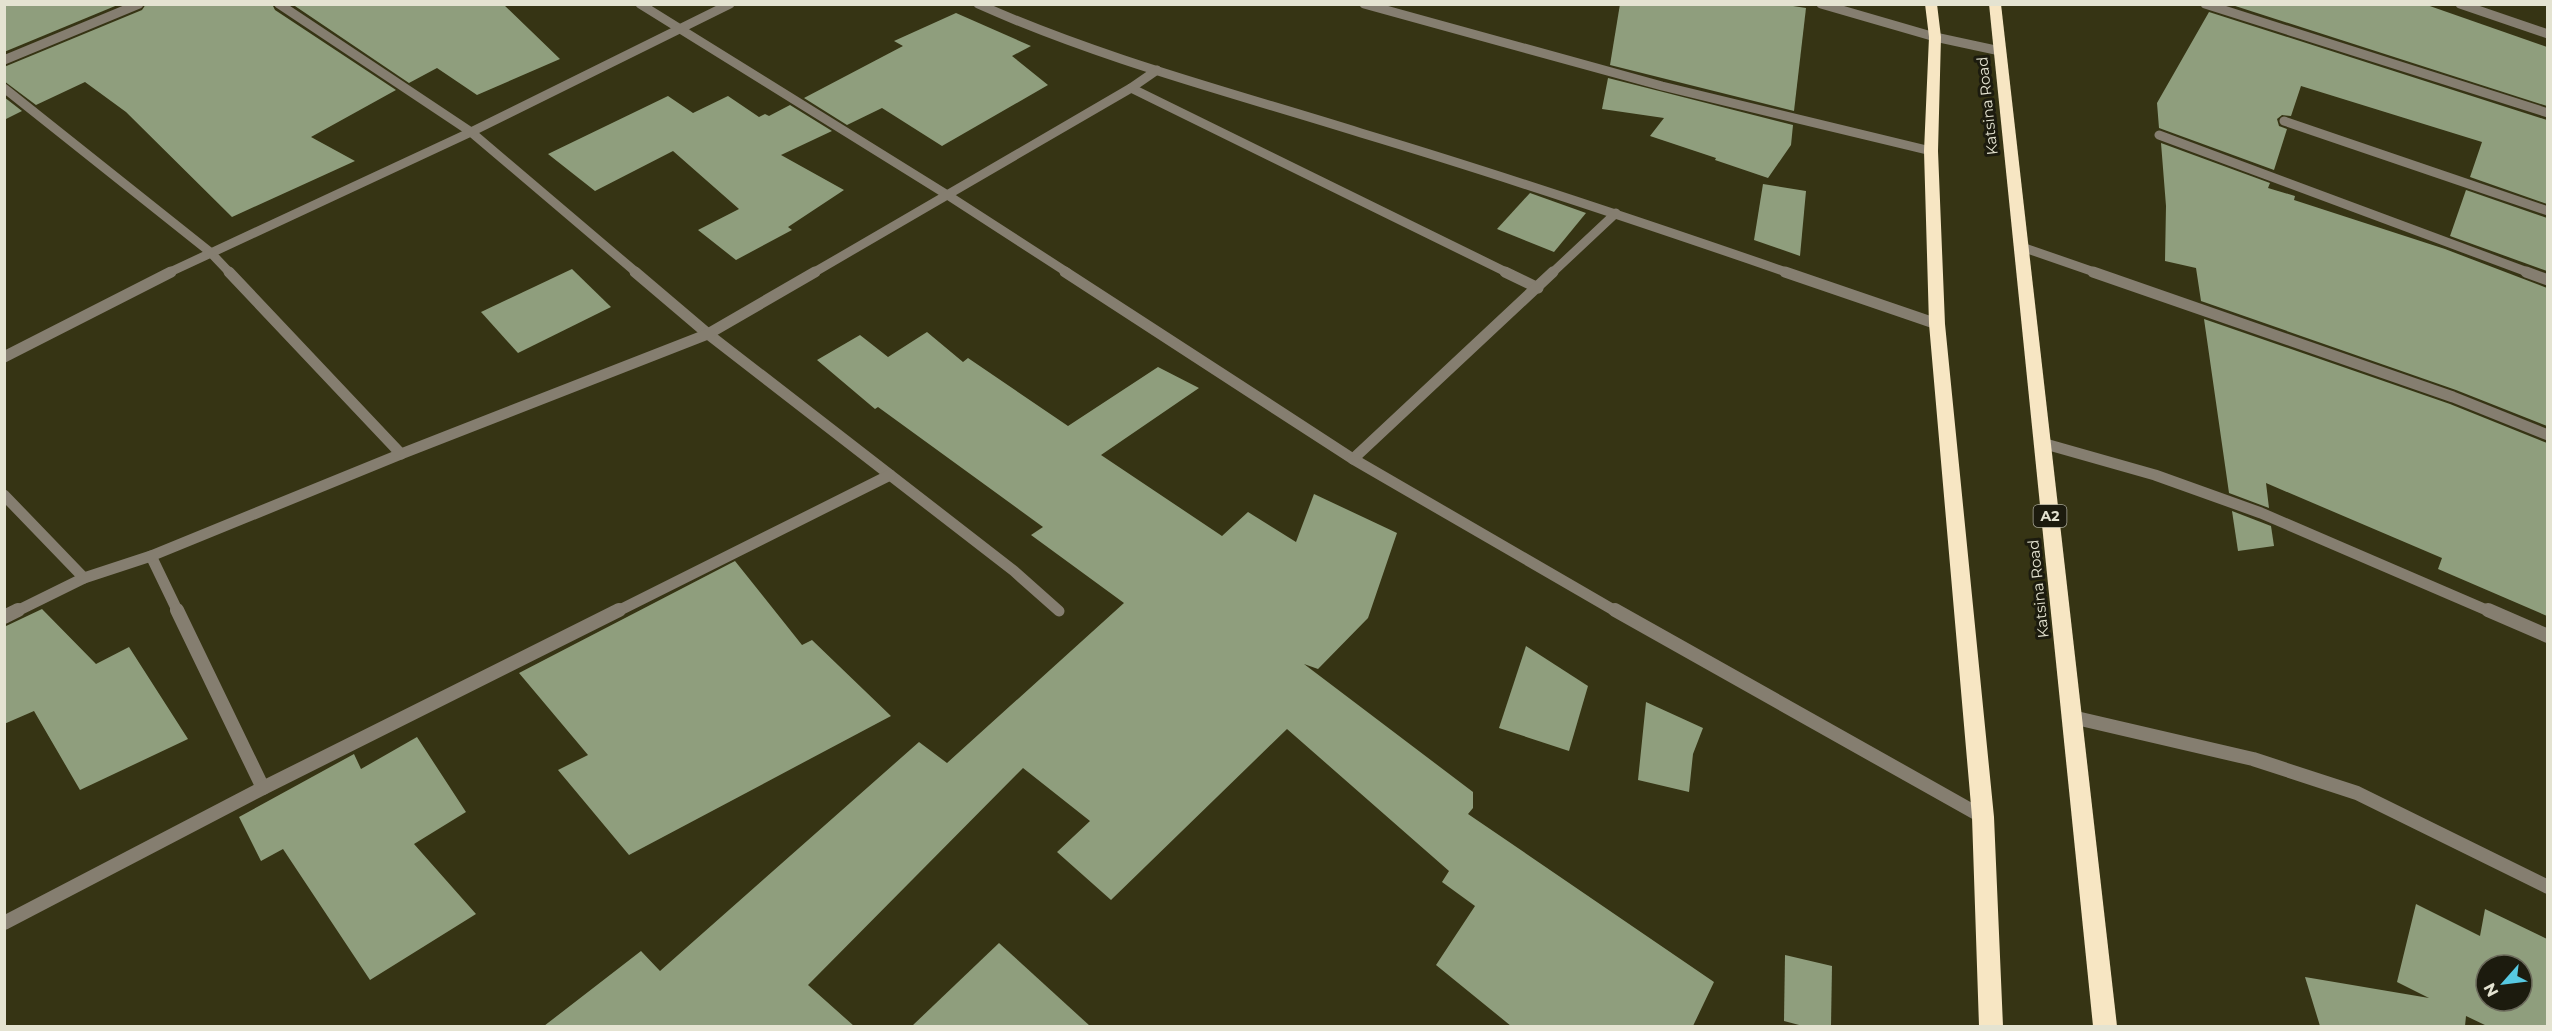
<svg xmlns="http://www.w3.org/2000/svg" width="2552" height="1031" font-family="Montserrat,sans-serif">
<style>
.building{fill:#8f9e7d;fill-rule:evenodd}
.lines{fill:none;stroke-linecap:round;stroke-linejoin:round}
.street-far2{stroke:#857e70;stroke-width:9}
.street-far1{stroke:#857e70;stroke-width:11}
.street{stroke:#857e70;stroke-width:14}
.highway{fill:#f7e6c3;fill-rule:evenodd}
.labels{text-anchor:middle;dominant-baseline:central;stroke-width:6;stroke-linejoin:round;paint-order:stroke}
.shield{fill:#1c1b0e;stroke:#a8a796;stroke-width:1.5}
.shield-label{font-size:14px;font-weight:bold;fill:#e4e3d1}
.street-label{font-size:15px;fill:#e4e3d1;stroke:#1c1b0e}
</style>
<rect width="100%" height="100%" fill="#363414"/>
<g class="building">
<polygon points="4,4 120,4 4,52"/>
<polygon points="146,4 272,4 275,10 396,90 311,137 355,161 232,217 126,112 85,82 36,105 4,81 4,67 142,10"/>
<polygon points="292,4 503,4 560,59 477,95 437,68 409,83"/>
<polygon points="1620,4 1780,4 1806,8 1794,111 1610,65"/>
<polygon points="2229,4 2424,4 2547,47 2547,106"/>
<polygon points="2209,12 2547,120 2547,204 2470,177 2482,142 2301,86 2291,116 2282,115 2277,119 2279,126 2287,129 2274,170 2159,128 2157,103"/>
<polygon points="956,13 1031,46 1012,56 1048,85 942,146 882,108 847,125 804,98 903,46 894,41"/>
<polygon points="1608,78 1793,125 1791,145 1768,178 1715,160 1716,158 1650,136 1664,118 1602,109"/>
<polygon points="668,96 693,113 728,96 759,117 765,114 769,116 790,105 832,131 781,155 844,190 788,227 792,230 736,260 698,230 739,209 673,151 595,191 548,154"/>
<polygon points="4,97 22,111 4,120"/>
<polygon points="2161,143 2270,183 2268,188 2295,196 2294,200 2445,249 2547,288 2547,426 2456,390 2201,301 2196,268 2165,261 2166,206"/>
<polygon points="1763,184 1806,191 1800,256 1754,240"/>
<polygon points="2466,190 2547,218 2547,271 2450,236"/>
<polygon points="1530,193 1586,213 1554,252 1497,229"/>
<polygon points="572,269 611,307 518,353 481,312"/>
<polygon points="2204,319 2450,404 2547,443 2547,616 2438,569 2442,558 2266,483 2269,508 2229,493"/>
<polygon points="927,332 963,362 968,358 1068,426 1158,367 1199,388 1101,455 1222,536 1248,512 1296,542 1314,494 1397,533 1368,618 1318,669 1304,664 1473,792 1473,808 1468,814 1714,982 1693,1026 1511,1026 1436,965 1475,906 1442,882 1449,871 1287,729 1111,900 1057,852 1090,821 1023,768 808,985 854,1026 544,1026 641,951 660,971 919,742 947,763 1124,603 1031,535 1043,527 878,407 875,409 817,360 860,335 888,357"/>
<polygon points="2232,511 2271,526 2274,546 2238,551"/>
<polygon points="735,561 802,645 812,640 891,716 629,855 558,770 588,755 519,673"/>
<polygon points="42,609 96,664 129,647 188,739 80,790 34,711 4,724 4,627"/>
<polygon points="1526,646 1588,686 1569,751 1499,728"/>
<polygon points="1646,702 1703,728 1693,754 1689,792 1638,780"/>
<polygon points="417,737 466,812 414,844 476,914 370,980 283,849 261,861 239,817 354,754 361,769"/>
<path d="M2416 904 2480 936 2485 909 2547 939V1026H2487L2466 1016 2465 1026H2320L2305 977 2429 998 2397 982ZM2486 965H2522V1001H2486Z"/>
<polygon points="999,943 1090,1026 912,1026"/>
<polygon points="1785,955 1832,966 1831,1026 1803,1026 1784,1021"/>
</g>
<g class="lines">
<g class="street-far2">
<polyline points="279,4 471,132 637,273"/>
<polyline points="640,4 949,196 1068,273"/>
<path d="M978 4C1101 59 1233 93 1361 133 1505 176 1647 224 1789 273"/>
<polyline points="1364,4 1662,86 1931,151"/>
<polyline points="1821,4 1935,37 2000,51"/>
<polyline points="2205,4 2548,113"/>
<polyline points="2460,4 2548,34"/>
<polyline points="4,60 139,4"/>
<polyline points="4,88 210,252 230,273"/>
<polyline points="1131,88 1508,273"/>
<polyline points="2284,121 2548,211"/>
<polyline points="2159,135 2530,273"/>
<polyline points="2022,247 2097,273"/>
<polyline points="168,273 471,132 730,4"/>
<polyline points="813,273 1131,88 1157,70"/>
<polyline points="1552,273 1616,213"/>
</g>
<g class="street-far1">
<polyline points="229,272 401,454"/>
<polyline points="635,272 708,334 1014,571 1059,611"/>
<polyline points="1065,272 1353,459 1617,612"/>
<polyline points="1505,272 1538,288"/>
<polyline points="1785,272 1937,324"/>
<polyline points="2093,272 2453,397 2548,435"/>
<polyline points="2526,272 2548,280"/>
<polyline points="4,357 171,272"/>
<polyline points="2042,443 2155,475 2261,513 2491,612"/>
<polyline points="1353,459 1553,272"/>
<polyline points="4,495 84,578"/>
<polyline points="151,556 178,612"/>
<polyline points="15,612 84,578 151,556 401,454 708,334 815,272"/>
<polyline points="616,612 890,475"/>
</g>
<g class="street">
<polyline points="177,610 263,788"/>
<polyline points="1615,610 1983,817"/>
<polyline points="2488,610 2548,636"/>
<polyline points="4,617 18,610"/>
<polyline points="2072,717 2253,759 2357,793 2548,887"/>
<polyline points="4,923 263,788 619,610"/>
</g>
<g class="highway">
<polygon points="1925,4 1937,4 1941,37 1938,151 1945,324 1994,817 2003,1026 1979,1026 1972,817 1929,324 1924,151 1929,37"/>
<polygon points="1989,4 2001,4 2117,1026 2093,1026"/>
</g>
</g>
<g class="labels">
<rect class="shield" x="2033.5" y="505" width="33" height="22" rx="4.5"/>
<g class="shield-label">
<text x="2050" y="516">A2</text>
</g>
<g class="street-label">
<text transform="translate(1987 106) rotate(-96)">Katsina Road</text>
<text transform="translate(2038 589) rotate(-96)">Katsina Road</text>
</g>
</g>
<rect width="2552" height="1031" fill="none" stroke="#e4e3d1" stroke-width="12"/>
<g transform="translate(2504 983) rotate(242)"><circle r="28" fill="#1c1b0e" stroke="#6c6b5c" stroke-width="1.5"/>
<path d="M0-4.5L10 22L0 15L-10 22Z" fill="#57c9e2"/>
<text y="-9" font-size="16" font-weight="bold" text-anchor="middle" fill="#e4e3d1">N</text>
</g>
</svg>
